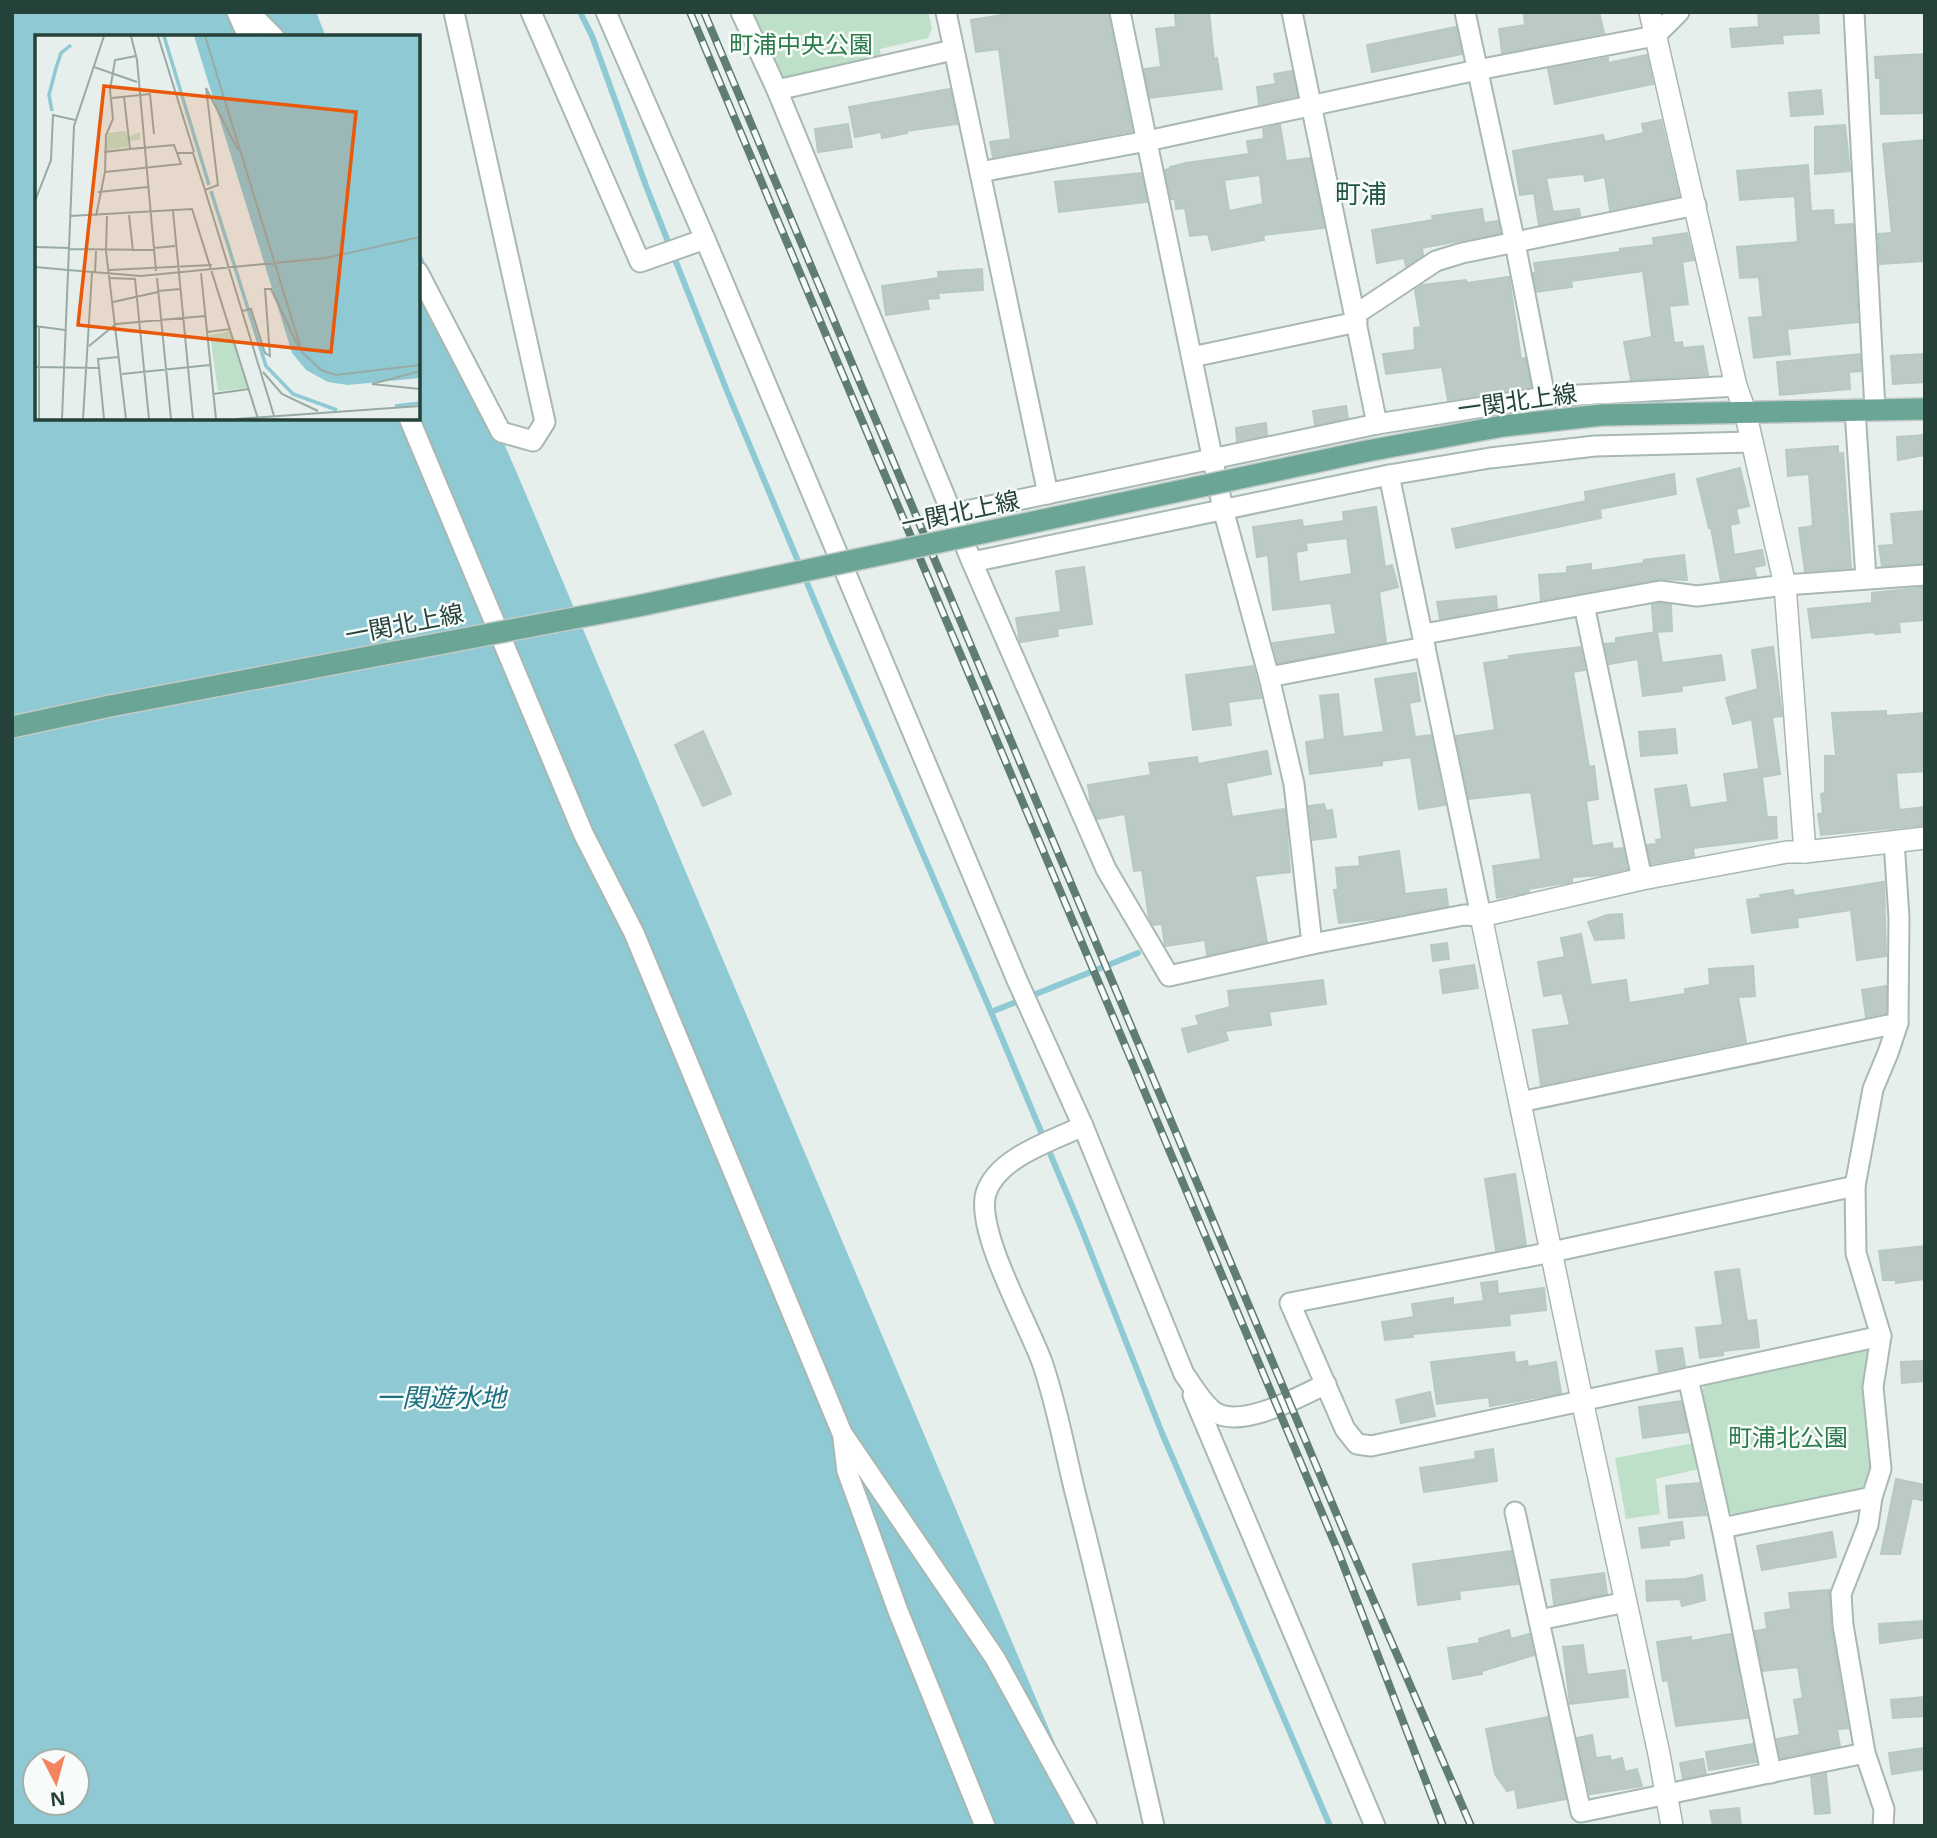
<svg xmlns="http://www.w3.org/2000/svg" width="1937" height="1838" font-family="'Open Sans','Noto Sans JP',sans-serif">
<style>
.green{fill:#bfe0c8}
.water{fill:#8ec9d4;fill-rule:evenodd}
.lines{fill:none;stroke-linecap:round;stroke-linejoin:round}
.stream{stroke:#8ec9d4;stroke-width:6}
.building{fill:#bbcac4;stroke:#b8c9c2;stroke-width:2;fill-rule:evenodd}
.minor-casing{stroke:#a8b8b2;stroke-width:23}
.tertiary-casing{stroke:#a8b8b2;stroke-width:24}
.primary-casing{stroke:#c2cac8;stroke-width:24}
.minor{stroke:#fff;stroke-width:19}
.tertiary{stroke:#fff;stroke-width:21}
.primary{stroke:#6aa596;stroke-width:21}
.rail-casing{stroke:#5f7d75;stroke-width:8}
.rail{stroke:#f7fbf9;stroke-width:5;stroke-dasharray:16;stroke-linecap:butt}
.primary-bridge-casing{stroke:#c2cac8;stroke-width:24;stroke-linecap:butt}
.primary-bridge{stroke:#6aa596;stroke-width:21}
.labels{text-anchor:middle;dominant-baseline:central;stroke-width:5;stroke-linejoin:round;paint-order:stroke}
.park-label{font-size:24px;fill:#2d7a4b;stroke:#f7fbf9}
.street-label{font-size:24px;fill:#24423a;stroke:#f7fbf9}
.neighbourhood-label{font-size:26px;fill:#1f5548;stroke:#f7fbf9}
.water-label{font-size:26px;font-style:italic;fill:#1c6f80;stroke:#f7fbf9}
.inset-river{fill:none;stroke:#8ec9d4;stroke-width:3.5}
.inset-road{fill:none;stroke:#98aaa4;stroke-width:2}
.view{fill:#e8590c;fill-opacity:0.15;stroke:#e8590c;stroke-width:3.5}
.inset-edge{fill:none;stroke:#24423a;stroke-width:3.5}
</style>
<rect width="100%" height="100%" fill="#e6efeb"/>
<g class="green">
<polygon points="753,12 928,12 932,28 928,38 880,49 881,57 856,65 781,78"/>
<polygon points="1869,1350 1871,1362 1870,1473 1867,1483 1858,1491 1735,1515 1725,1509 1716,1465 1656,1479 1660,1514 1626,1519 1615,1458 1709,1440 1701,1391 1707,1383"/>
</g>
<path class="water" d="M12 12H316L326 37H37V418H418V247L516 471 1090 1826H12ZM35 1761H77V1803H35Z"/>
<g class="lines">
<g class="stream">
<polyline points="580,12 592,36 646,186 727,391 830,638 991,1012 1080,1225 1162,1433 1330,1826"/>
<polyline points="991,1012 1138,953"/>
</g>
</g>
<g class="building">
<polygon points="1019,12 1108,12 1132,131 993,157 990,142 1011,139 999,49 976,52 971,20"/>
<polygon points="1192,12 1209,12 1214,59 1217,58 1222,89 1150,98 1144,69 1161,67 1156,29 1176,27 1175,14"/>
<polygon points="1541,12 1599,12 1604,33 1502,53 1499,29 1525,25 1524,14"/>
<polygon points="1758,12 1818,12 1819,33 1782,35 1783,43 1732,47 1730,29 1759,27"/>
<polygon points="1456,27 1462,54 1372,72 1367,45"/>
<polygon points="1925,54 1925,113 1881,114 1880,78 1876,78 1875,57"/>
<polygon points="1647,55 1653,84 1555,104 1548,69 1608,58 1608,63"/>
<polygon points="1292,71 1297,96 1259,104 1257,87 1276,84 1274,74"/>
<polygon points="950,89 957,124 906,131 907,133 882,138 881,132 855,137 849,107"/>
<polygon points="1821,90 1823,114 1791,116 1789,93"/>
<polygon points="1661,120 1679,196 1610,210 1605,177 1585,181 1584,174 1546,178 1553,212 1579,209 1580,216 1539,225 1534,193 1520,195 1513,151 1603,135 1605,142 1644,133 1642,124"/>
<polygon points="848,124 852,147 818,152 815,129"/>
<path d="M1280 125 1286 161 1310 158 1324 228 1263 235 1264 240 1212 250 1208 234 1190 236 1185 208 1176 209 1175 199H1171L1165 170 1170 169V167L1186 163 1249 154 1247 141 1264 139 1263 129ZM1260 175 1263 204 1229 211 1224 180Z"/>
<polygon points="1845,125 1850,171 1815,174 1815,127"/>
<polygon points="1925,140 1925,261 1880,264 1878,234 1892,233 1883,144"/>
<polygon points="1808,165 1811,211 1833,210 1834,225 1853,224 1858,322 1787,329 1790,354 1754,358 1749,318 1763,317 1759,277 1740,278 1737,247 1798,242 1795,196 1740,200 1737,171"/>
<polygon points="1141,173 1147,202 1059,212 1055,182"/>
<polygon points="1482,209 1484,223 1498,221 1500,233 1422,248 1423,255 1406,266 1404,258 1377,263 1372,230 1433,220 1432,216"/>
<polygon points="1687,233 1694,260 1682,262 1688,304 1669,306 1674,343 1682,342 1683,348 1703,346 1708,375 1631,380 1624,342 1652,337 1643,271 1571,281 1572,287 1537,292 1533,273 1536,273 1534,263 1620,252 1620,249 1654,245 1653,238"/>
<polygon points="982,269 983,290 938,293 939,298 927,299 929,309 886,315 882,286 939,278 938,272"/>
<polygon points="1509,277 1521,359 1525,358 1531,387 1448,400 1442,367 1386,374 1383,354 1415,350 1414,328 1421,327 1415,290 1422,285 1466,280 1467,283"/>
<polygon points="1860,354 1861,371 1849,372 1850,389 1780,395 1777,362"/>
<polygon points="1925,354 1925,382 1893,384 1891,356"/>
<polygon points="1346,406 1348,418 1315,425 1313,411"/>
<polygon points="1266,423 1267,435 1237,441 1236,428"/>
<polygon points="1925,435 1925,455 1898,460 1897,437"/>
<polygon points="1838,446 1838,454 1843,453 1851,568 1805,571 1799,528 1813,526 1809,474 1788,476 1786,450"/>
<polygon points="1740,468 1749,506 1736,509 1739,523 1730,525 1734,555 1762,550 1765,565 1754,567 1756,576 1721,581 1711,528 1709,528 1697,479"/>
<polygon points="1674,474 1676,494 1600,509 1601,518 1456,548 1452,529 1586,501 1585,492"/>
<path d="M1376 507 1385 567 1392 565 1398 587 1379 592 1386 642 1278 663 1273 643 1336 634 1331 603 1273 610 1268 555 1257 557 1253 527 1302 520 1303 527 1344 521 1343 512ZM1347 538 1352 574 1299 582 1296 552 1307 550 1306 543Z"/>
<polygon points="1925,511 1925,563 1882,566 1879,546 1894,545 1891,514"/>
<polygon points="1684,555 1687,580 1658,579 1541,600 1539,575 1567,573 1567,567 1591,564 1591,571 1644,563 1644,560"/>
<polygon points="1084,567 1092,624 1057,629 1058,636 1020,642 1016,618 1061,612 1056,571"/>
<polygon points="1925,587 1925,620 1899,622 1900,632 1875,634 1874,632 1812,638 1808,609 1872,603 1872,593"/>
<polygon points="1496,596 1497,608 1440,619 1437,602"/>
<polygon points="1660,603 1671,605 1672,631 1654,632 1652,605"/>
<polygon points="1657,632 1662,663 1721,655 1725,680 1681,686 1682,691 1643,696 1638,659 1609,664 1605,644 1616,643 1616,638"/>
<polygon points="1580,647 1585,670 1573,672 1589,767 1594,766 1598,799 1586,801 1592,846 1612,843 1613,849 1623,848 1627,869 1602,875 1572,877 1572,882 1528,889 1529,892 1497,898 1493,866 1541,859 1531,792 1469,799 1456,736 1495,730 1484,663 1510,659 1509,656"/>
<polygon points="1773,647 1782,716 1772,717 1780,774 1762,777 1767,817 1776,817 1777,838 1693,848 1694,856 1651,864 1647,845 1657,844 1656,840 1662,839 1655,789 1686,785 1690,808 1728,802 1724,774 1759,769 1752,719 1733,724 1726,698 1758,689 1752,650"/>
<polygon points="1253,666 1261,698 1228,702 1231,725 1193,730 1186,675"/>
<polygon points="1416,673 1420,701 1409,703 1415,737 1431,735 1445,805 1419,809 1411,757 1382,761 1382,765 1310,774 1306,742 1325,739 1320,696 1338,694 1343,737 1384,732 1375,679"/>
<polygon points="1886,711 1886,716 1925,713 1925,771 1896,773 1899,810 1925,807 1925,825 1821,835 1818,814 1823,813 1821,794 1825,793 1825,756 1836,756 1832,713"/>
<polygon points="1675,729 1677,753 1641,756 1639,732"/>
<polygon points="703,731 731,794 703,806 675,745"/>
<polygon points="1267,751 1271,774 1226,783 1232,817 1285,809 1290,872 1255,876 1267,942 1207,955 1205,940 1165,946 1162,924 1153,925 1149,918 1142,870 1134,871 1125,814 1097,819 1091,804 1088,785 1151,775 1149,763 1197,757 1198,764"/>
<polygon points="1324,804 1326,811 1332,810 1336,837 1313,840 1309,806"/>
<polygon points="1399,851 1405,894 1446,889 1448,906 1376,919 1339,923 1334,890 1338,890 1336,868 1360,866 1359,857"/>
<polygon points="1884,882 1886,956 1857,960 1851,910 1797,918 1798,927 1752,933 1747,900 1761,898 1760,895 1793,890 1794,896"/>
<polygon points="1622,914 1624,938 1595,940 1588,922 1607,915"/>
<polygon points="1581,934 1591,985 1626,980 1629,1003 1685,994 1685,989 1710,985 1709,969 1753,966 1755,996 1738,997 1746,1042 1541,1085 1533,1030 1570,1025 1562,993 1544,996 1538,962 1565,957 1561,938"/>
<polygon points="1447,943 1449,959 1433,961 1431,945"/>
<polygon points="1474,965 1478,988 1443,993 1440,970"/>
<polygon points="1323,980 1326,1004 1269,1012 1271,1025 1225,1031 1228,1040 1188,1052 1182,1029 1199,1025 1196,1016 1230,1007 1228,991"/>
<polygon points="1886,986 1886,1013 1866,1017 1862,990"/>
<polygon points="1515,1174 1526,1245 1496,1250 1485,1179"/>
<polygon points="1925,1246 1925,1279 1896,1283 1896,1280 1883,1280 1879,1251"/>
<polygon points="1739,1269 1747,1321 1756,1320 1759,1347 1723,1351 1723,1355 1700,1358 1696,1328 1723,1325 1715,1272"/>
<polygon points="1497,1281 1498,1294 1544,1288 1546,1310 1509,1314 1510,1325 1412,1334 1413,1337 1385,1340 1382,1322 1414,1317 1412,1304 1453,1298 1453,1305 1484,1301 1481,1283"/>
<polygon points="1682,1348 1685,1366 1659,1371 1656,1351"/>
<polygon points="1514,1352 1515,1363 1527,1361 1528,1367 1556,1362 1561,1393 1490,1406 1489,1397 1437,1404 1431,1362"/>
<polygon points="1925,1361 1925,1381 1902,1383 1901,1362"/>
<polygon points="1430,1392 1435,1416 1401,1423 1396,1400"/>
<polygon points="1681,1401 1688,1432 1643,1438 1639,1407"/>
<polygon points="1493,1449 1497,1481 1424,1492 1420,1468 1476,1459 1475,1452"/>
<polygon points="1896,1479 1925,1485 1925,1501 1912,1498 1900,1554 1881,1554"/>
<polygon points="1699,1483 1706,1515 1669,1518 1666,1486"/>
<polygon points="1682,1522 1684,1538 1669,1540 1669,1545 1642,1548 1639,1528"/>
<polygon points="1832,1532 1836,1557 1762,1570 1757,1546"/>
<polygon points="1511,1551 1518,1584 1459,1591 1460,1599 1418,1605 1413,1564"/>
<polygon points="1604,1573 1607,1594 1554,1604 1551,1580"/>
<polygon points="1702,1575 1705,1600 1682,1606 1680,1599 1647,1601 1646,1581 1686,1579"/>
<polygon points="1829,1590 1831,1627 1848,1728 1837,1729 1840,1746 1780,1758 1777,1739 1800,1735 1794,1700 1803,1698 1798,1667 1763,1671 1755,1631 1767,1629 1765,1613 1791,1609 1789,1593"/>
<polygon points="1925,1621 1925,1637 1880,1643 1879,1624"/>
<polygon points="1509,1630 1511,1639 1529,1634 1534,1655 1482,1671 1482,1674 1453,1679 1448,1648 1480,1643 1479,1639"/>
<polygon points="1731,1634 1747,1718 1676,1726 1668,1680 1663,1681 1657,1642 1691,1637 1691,1641"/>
<polygon points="1583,1645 1587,1675 1625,1670 1628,1697 1570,1704 1563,1647"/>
<polygon points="1925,1697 1925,1716 1893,1718 1891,1700"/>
<polygon points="1548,1717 1566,1799 1518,1808 1515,1789 1507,1791 1495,1774 1486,1729"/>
<polygon points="1592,1735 1596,1758 1610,1756 1611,1761 1622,1758 1625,1772 1637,1769 1642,1786 1590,1794 1577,1738"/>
<polygon points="1753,1744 1756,1762 1709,1770 1706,1752"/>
<polygon points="1925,1748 1925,1769 1892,1774 1889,1753"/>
<polygon points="1703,1759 1706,1774 1683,1778 1680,1763"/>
<polygon points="1826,1774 1830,1813 1815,1814 1811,1777"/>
<polygon points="1739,1808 1741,1826 1713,1826 1710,1811"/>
</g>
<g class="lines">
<g class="minor-casing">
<g id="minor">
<polyline points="237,12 248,37"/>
<polyline points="249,12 274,37"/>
<polyline points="531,12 640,262 705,239"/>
<polyline points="606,12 705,239 1017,980 1083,1126"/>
<polyline points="741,12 777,90 972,562 1106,869 1169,976 1312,944 1464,915 1481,916 1389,475"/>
<polyline points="946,12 1048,494"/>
<polyline points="1120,12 1223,509 1269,677 1294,784 1312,944"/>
<polyline points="1292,12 1377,424"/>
<polyline points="1465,12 1515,243 1545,397"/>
<polyline points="1854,12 1875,410"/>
<polyline points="777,90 953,50"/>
<polyline points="980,172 1147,141 1477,70 1655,36 1679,12"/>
<polyline points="418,272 501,432 533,441 545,422 454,12"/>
<polyline points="1356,314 1436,261 1462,253 1696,205"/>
<polyline points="1192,357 1357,322"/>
<polyline points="1855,410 1866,578"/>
<polyline points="409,418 583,833 634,933 842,1433 995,1658 1087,1826"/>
<polyline points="952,514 1377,424 1545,397 1736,386"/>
<polyline points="972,562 1389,475 1490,458 1595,446 1752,442"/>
<polyline points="1584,605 1642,879"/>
<polyline points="1424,634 1660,591 1697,596 1785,585 1925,575"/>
<polyline points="1269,677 1425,647"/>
<polyline points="1520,1102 1898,1023"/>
<polyline points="1688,1378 1371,1446 1357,1444 1345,1429 1290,1303 1552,1252 1855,1186"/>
<polyline points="1193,1395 1375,1826"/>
<polyline points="843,1438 847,1471 898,1611 985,1826"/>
<polyline points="1515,1512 1581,1812 1865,1753"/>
<polyline points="1722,1528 1872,1497"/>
<polyline points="1539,1620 1626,1602"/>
<polyline points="1771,1773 1722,1528 1688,1378 1881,1336"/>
<path d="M1154 1826C1129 1716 1104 1605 1076 1496 1065 1452 1057 1405 1042 1362 1028 1323 975 1231 986 1193 998 1157 1052 1141 1083 1126L1184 1374C1193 1386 1203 1405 1216 1413 1245 1428 1300 1396 1326 1384"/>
<polyline points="1883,1826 1884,1809 1865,1753 1843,1625 1841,1594 1868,1525 1872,1497 1881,1469 1873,1387 1881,1336 1856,1253 1855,1186 1873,1089 1888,1053 1898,1023 1899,918 1894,841"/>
</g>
</g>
<g class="tertiary-casing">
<g id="tertiary">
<polyline points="1650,12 1736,386 1745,411 1785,585 1805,852"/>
<polyline points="1672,1826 1659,1754 1582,1400 1481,916 1642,879 1787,852 1805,852 1925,838"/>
</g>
</g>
<g class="primary-casing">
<g id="primary">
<polyline points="1602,415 1925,409"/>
<polyline points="638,606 775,577"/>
</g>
</g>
<use href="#minor" class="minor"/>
<use href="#tertiary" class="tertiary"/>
<use href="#primary" class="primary"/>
<g class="rail-casing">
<g id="rail">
<polyline points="690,12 1338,1551 1443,1826"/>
<polyline points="704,12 1350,1546 1471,1826"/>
</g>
</g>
<use href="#rail" class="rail"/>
<g class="primary-bridge-casing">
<g id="primary-bridge">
<polyline points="775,577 1367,451 1503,426 1602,415"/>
<polyline points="12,727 110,706 638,606"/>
</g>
</g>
<use href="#primary-bridge" class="primary-bridge"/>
</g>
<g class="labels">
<g class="park-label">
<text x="801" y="43">町浦中央公園</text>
<text x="1788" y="1436">町浦北公園</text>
</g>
<g class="street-label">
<text transform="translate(1517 400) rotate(-8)">一関北上線</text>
<text transform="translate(960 511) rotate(-12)">一関北上線</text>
<text transform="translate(404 623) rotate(-11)">一関北上線</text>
</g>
<g class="neighbourhood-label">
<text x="1361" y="193">町浦</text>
</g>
<g class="water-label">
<text x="441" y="1397">一関遊水地</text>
</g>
</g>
<g transform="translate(35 35)">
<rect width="385" height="385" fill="#e6efeb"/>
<path d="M90 96 93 102 105 97V105L93 106V112L71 115 73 98ZM195 296 212 353 183 356 175 300Z" fill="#bfe0c8"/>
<path d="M159 1H385V343L313 350 293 347 271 335 257 318Z" fill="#8ec9d4"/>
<path class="inset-river" d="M129 1 174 150M17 76 14 60 21 33 26 18 36 10M176 156 231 331 258 359 302 375M360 371 385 368"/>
<path class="inset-road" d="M96 1 102 25 121 236M123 1 159 117M170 1 267 317 286 335 301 340 385 330M59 32 102 47M77 63 115 59 119 99M69 117 95 114 89 62M142 118H158L170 155 183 150 171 53 203 115M70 137 146 129 139 110 95 114M170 155 240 384M63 157 113 152M0 166 16 125 18 80 40 85M138 176 158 384M94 180 98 216M35 181 157 174 223 384M61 181 70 137 71 100 78 84 75 55 80 25 101 21M72 181 71 216 91 384M0 212 34 213M119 213 140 211M34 214 119 215M0 232 33 235M33 235 106 241 291 223 385 202M74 235 177 230M60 238 61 216M166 238 181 384M75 243 101 244M122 243 136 384M100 244 114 384M123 256 145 254M78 267 123 257M207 276 216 274 230 318 235 321 230 254H236L264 313M0 291 30 295M172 297 196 294M54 311 81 289 170 281M0 332 64 333 63 324 84 322M64 333 69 384M385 336 337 349 385 354M228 337 247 359 283 376M87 339 175 330M178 359 214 354M4 384V292M27 384 39 91 69 1M48 384 57 238M201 384 385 371"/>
<path class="view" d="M69 51 321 77 296 317 43 290Z"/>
<rect width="385" height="385" class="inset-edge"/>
</g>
<rect width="1937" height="1838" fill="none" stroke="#24423a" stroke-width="28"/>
<g transform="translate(56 1782) rotate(174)"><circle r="33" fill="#f7fbf9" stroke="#a3b1ad" stroke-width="2"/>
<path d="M0-5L12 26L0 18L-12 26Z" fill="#f4845f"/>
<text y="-10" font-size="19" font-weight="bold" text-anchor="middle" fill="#24423a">N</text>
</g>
</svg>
